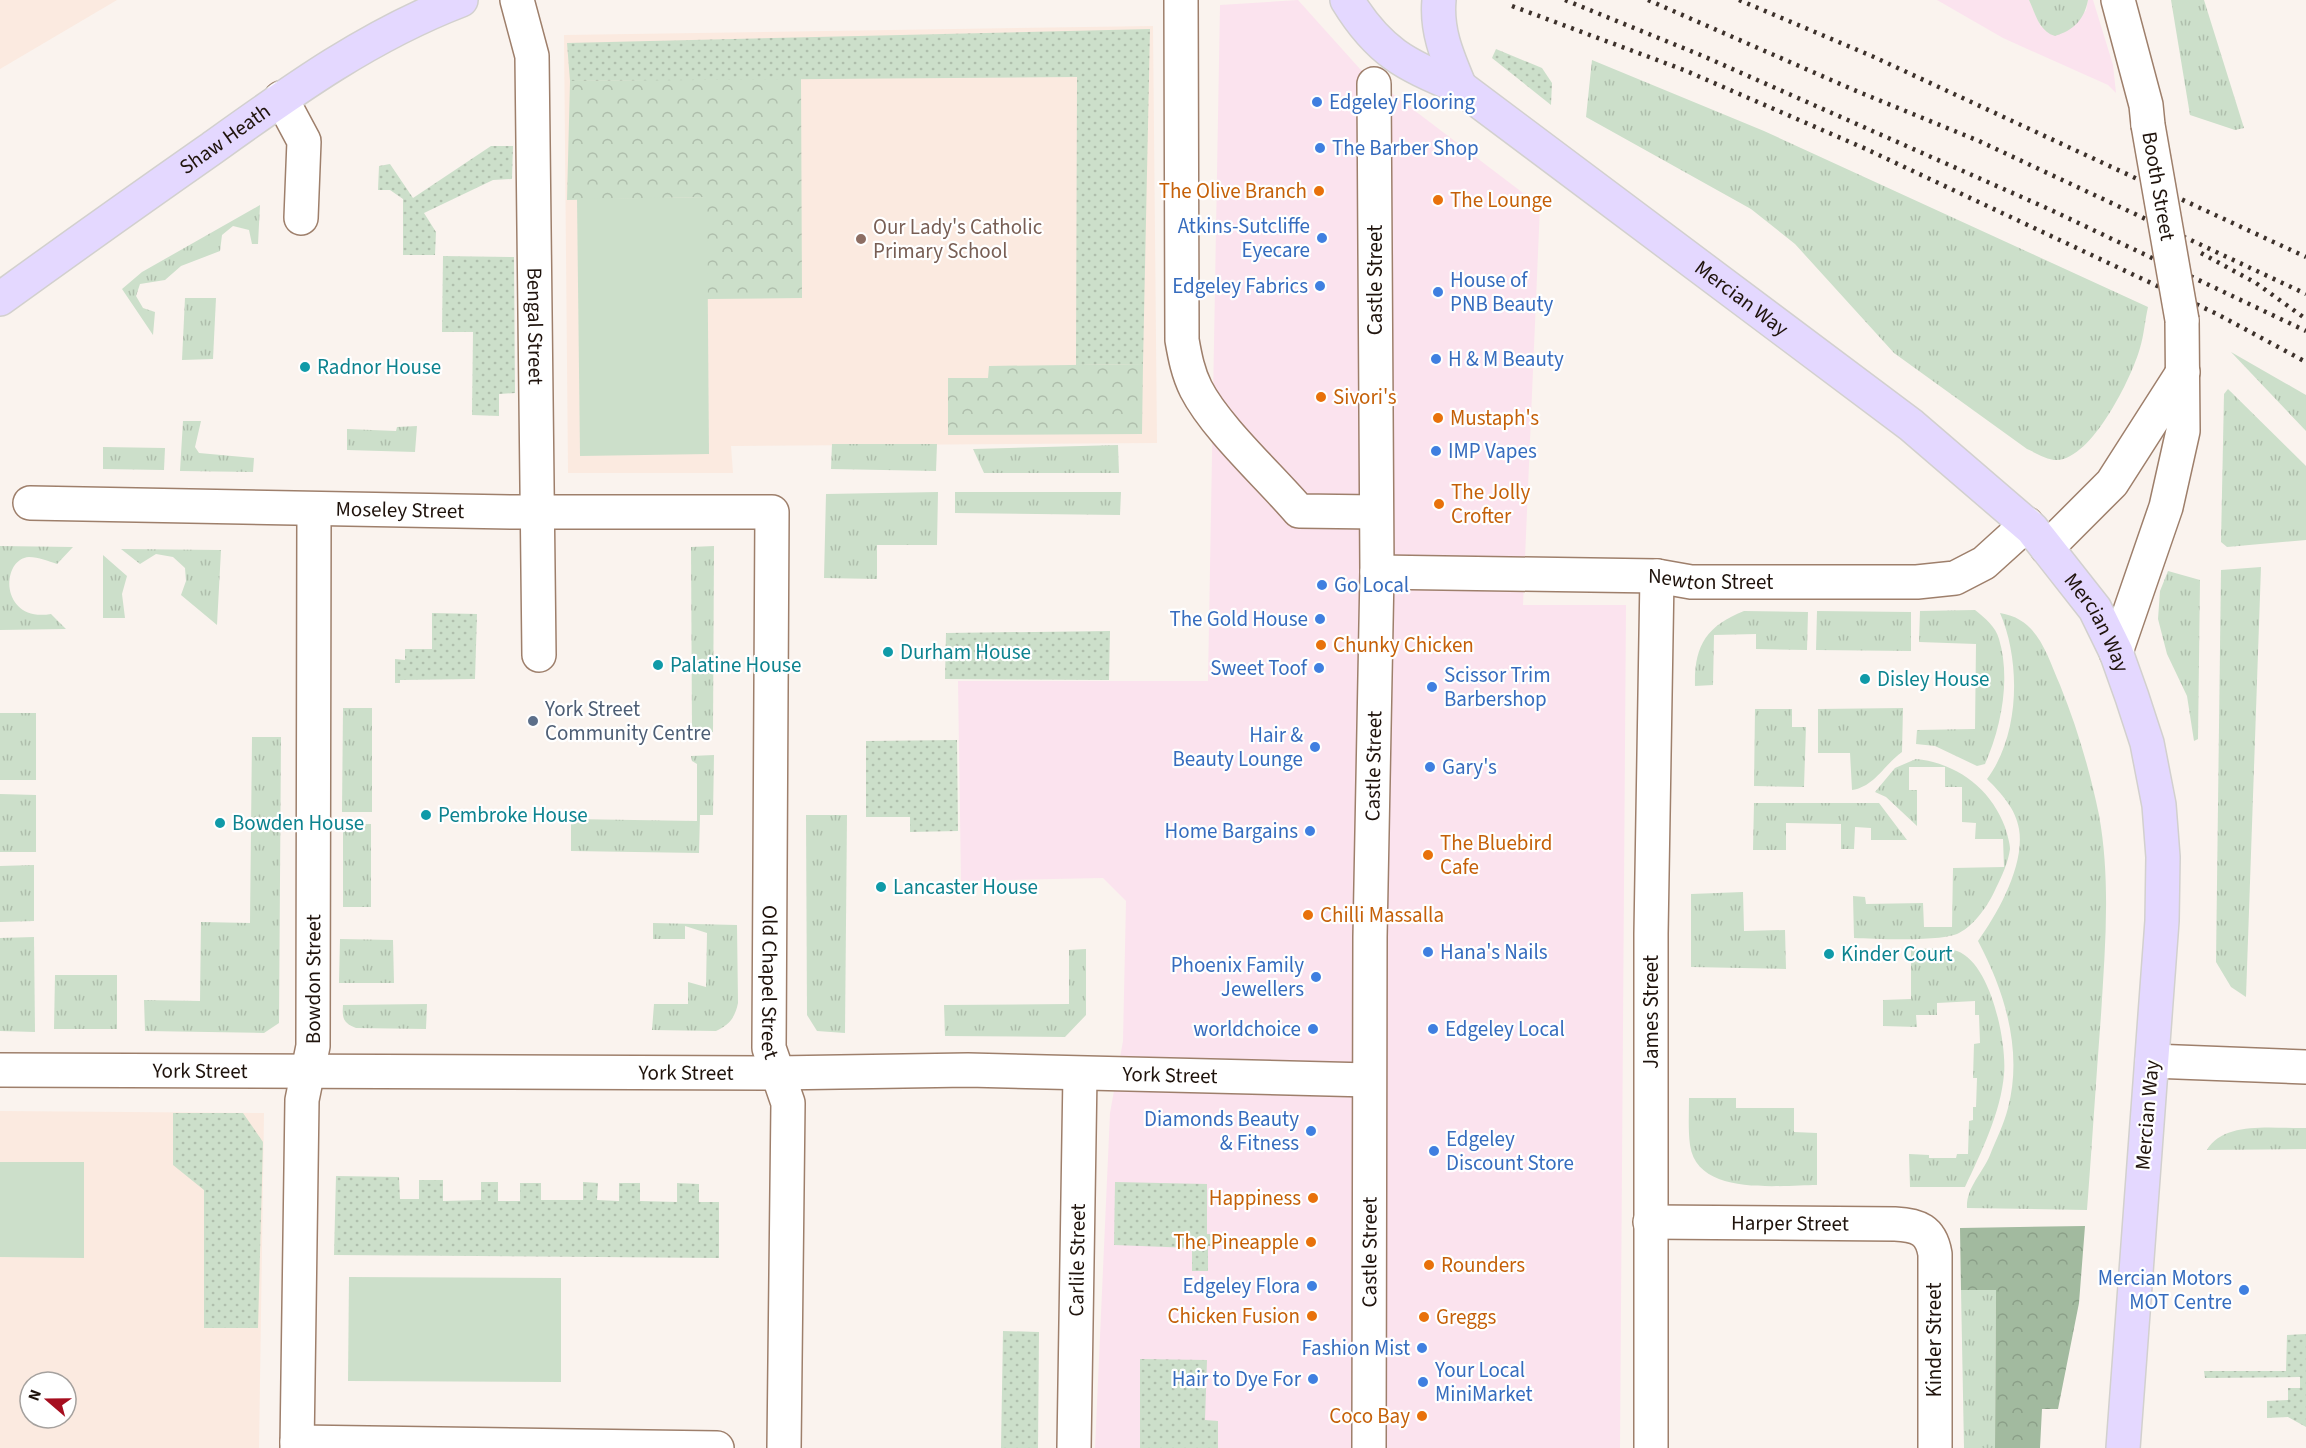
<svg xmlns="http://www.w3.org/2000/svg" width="2306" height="1448" font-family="'Source Sans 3',sans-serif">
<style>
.commercial{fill:#fbe3ee}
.built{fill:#fbeae0;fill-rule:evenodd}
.grass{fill:url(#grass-tufts)}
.forest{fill:url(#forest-crowns)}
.park{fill:url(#park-crowns)}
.garden{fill:url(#garden-dots)}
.pitch{fill:#ccdfca}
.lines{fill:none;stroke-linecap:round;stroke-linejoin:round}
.minor-casing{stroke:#9e7f6b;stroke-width:36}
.major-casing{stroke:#d2d0ce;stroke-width:36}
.minor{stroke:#fff;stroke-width:33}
.major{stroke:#e4d8ff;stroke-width:33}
.rail{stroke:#3d312b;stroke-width:4.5;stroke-dasharray:3 6;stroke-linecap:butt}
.minor-bridge-casing{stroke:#9e7f6b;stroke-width:36;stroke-linecap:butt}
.minor-bridge{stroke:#fff;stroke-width:33}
.shop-dot{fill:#3f7fe0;stroke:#fff;stroke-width:2}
.food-dot{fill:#e8710a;stroke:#fff;stroke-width:2}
.education-dot{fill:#8d6e63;stroke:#fff;stroke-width:2}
.culture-dot{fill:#0f9aa8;stroke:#fff;stroke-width:2}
.service-dot{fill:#5c6f8a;stroke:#fff;stroke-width:2}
.labels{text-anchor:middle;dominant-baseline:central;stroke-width:4.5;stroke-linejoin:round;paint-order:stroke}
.shop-label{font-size:21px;fill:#366cbe;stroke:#fff;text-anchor:end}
.street-label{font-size:21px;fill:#1f130c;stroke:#fff}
.food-label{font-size:21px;fill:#c56008;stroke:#fff;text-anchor:start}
.education-label{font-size:21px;fill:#785e54;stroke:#fff;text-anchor:start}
.culture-label{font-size:21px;fill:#0d838f;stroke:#fff;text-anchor:start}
.service-label{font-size:21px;fill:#4e5e75;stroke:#fff;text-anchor:start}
</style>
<defs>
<pattern id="grass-tufts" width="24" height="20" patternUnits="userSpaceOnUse" patternTransform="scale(1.5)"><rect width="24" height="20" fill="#ccdfca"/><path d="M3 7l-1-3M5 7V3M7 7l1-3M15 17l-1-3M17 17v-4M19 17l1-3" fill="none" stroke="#afbeac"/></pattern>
<pattern id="forest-crowns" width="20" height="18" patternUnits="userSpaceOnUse" patternTransform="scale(1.5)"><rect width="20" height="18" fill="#a2ba9f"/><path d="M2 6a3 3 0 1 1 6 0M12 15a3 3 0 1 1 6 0" fill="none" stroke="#8b9f88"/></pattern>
<pattern id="park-crowns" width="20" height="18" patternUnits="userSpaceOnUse" patternTransform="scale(1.5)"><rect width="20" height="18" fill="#ccdfca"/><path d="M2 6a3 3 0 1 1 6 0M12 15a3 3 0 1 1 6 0" fill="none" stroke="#afbeac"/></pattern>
<pattern id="garden-dots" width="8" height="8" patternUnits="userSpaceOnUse" patternTransform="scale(1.5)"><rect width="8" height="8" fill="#ccdfca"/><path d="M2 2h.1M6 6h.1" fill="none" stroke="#afbeac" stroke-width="1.8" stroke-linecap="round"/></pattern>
</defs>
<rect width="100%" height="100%" fill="#faf3ee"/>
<g class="commercial">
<polygon points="1298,0 1360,69 1540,206 1523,605 1626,605 1620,1448 1095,1448 1110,1113 1123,1041 1126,901 1103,878 961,881 958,681 1208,681 1220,5"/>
<polygon points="1937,0 2029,0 2041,27 2086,11 2088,0 2093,0 2113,65 2116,93 2108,85 2003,38"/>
</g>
<g class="built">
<polygon points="0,0 117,0 0,69"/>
<polygon points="1153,26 1157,443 731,446 733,473 568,473 564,35"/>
<path d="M0 1111 264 1113 259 1448H0ZM30 1382H66V1418H30Z"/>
</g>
<g class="grass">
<path d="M2029 0H2088C2084 20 2074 30 2055 36 2039 31 2036 15 2029 0Z"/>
<polygon points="2171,0 2204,0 2244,128 2235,130 2190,115"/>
<path d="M1592 60 1764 131 2148 307C2145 320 2144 335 2140 348 2132 377 2092 459 2057 460 2047 460 2036 453 2027 449L1894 353 1795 244 1751 209 1586 117Z"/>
<polygon points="260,205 258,244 252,244 249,230 233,226 222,235 220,251 181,266 165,280 140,284 136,296 143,308 155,312 153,335 122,289 142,272"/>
<polygon points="185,298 216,298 213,359 182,360"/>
<polygon points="2231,352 2306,395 2306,431"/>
<polygon points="2228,389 2306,466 2306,540 2227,547 2221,542 2224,394"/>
<polygon points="183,421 201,421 195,447 199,453 254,458 253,472 180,471"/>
<polygon points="417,426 415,452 347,450 347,429 396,431 397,427"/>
<polygon points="832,444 937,444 936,471 831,469"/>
<polygon points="1118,445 1119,473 984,473 973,449"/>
<polygon points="103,447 165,448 164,470 103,469"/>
<polygon points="938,492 937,545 877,545 877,579 824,578 826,494"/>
<polygon points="955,492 1121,492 1120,515 955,513"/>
<path d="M0 546 73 547 57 564C48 561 39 557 29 557 0 559 0 623 51 614L66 629 0 630Z"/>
<polygon points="714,546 713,732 692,733 691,547"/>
<polygon points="121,549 221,550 217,625 181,595 186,581 185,568 173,557 156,554 140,564"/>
<polygon points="103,555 127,576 122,594 125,618 103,618"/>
<polygon points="2261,567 2246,997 2231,987 2216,962 2221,570"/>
<polygon points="2168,571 2200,580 2198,739 2194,741 2187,696 2167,654 2158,619 2160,591"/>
<path d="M1975 610C1985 618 1996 627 1999 639 2011 679 2001 728 1985 764L1977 766 1935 746 1916 744 1917 730 1975 729 1976 644 1919 642 1920 611Z"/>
<path d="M1744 611 1808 612 1807 650 1756 649V634L1714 635 1713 685 1695 686C1694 646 1706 626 1744 611Z"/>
<polygon points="1817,611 1911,612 1911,651 1816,650"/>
<path d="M2000 613C2038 619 2046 653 2060 685 2077 727 2090 771 2099 815 2111 881 2105 949 2101 1015 2096 1080 2092 1145 2087 1210L1967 1208C1966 1188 1982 1174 1990 1155 1996 1140 2004 1124 2008 1108 2023 1051 2005 992 1978 941 1998 913 2025 865 2019 829 2016 809 2001 793 1987 779 2020 735 2021 661 2000 613Z"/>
<polygon points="343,708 372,708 372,812 342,812"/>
<path d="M1903 708 1902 752C1884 765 1874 787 1852 790L1850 753H1818V709Z"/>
<polygon points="1755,709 1792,709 1792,727 1806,727 1804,787 1754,786"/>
<rect x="0" y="713" width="36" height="67"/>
<polygon points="252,737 281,737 279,1023 264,1033 145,1031 144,1000 200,1001 201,922 250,923"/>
<polygon points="714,755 713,815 700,815 699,853 571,851 571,819 697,821 697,764 692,761 691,756"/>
<path d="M1916 759C1957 763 1991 789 2005 827 2007 834 2010 843 2010 849 2008 863 2002 876 1996 888 1989 904 1975 925 1959 933 1941 942 1877 939 1854 938L1853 896 1865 897 1866 904 1923 903 1924 927H1952L1953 868 2004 867 2003 839H1975L1976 823 1962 822V787H1945V767H1909V790H1917V826L1886 797 1875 792 1895 768Z"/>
<polygon points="0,794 36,795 36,852 0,852"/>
<polygon points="1754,803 1879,803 1907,840 1871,840 1871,828 1855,827 1854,849 1841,849 1841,824 1786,823 1786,850 1753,850"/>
<polygon points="806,815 847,815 845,1033 817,1031 807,1015"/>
<rect x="343" y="824" width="28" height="83"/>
<polygon points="34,865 34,921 0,922 0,866"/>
<polygon points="1743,892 1744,931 1785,930 1786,969 1691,967 1691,894"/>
<path d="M653 923 737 925 738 1003C735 1018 729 1025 716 1031L652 1030 654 1004H688V982L706 987 707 933 685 926V939H653Z"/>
<polygon points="34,937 35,1032 0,1031 0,938"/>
<polygon points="340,939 393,940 394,983 339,983"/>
<polygon points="1086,949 1086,1015 1065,1037 945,1036 944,1005 1069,1004 1069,950"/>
<path d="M1911 949C1925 949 1945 947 1957 951 1991 963 2007 1043 2004 1074 2001 1112 1981 1153 1965 1187H1910L1909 1154 1929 1155V1158H1956L1957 1154H1968L1969 1121 1973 1120V1107H1976L1977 1078H1973L1974 1044 1980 1043 1979 1015H1975V1001L1937 1003V1015H1916L1917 1027 1883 1026V1000L1911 999Z"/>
<polygon points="55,975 117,975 117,1029 54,1029"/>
<path d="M427 1004 426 1029 356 1028C343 1023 342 1018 343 1005Z"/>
<path d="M1689 1098H1736V1108H1794V1132L1817 1133V1185C1780 1185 1697 1197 1690 1145 1688 1130 1689 1113 1689 1098Z"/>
<path d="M2306 1128V1149L2207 1150C2224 1120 2276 1129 2306 1128Z"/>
<polygon points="1961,1290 1996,1290 1995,1448 1964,1448"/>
</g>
<polygon class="forest" points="2085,1226 2079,1303 2058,1409 2042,1409 2040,1448 1995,1448 1996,1290 1961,1290 1960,1228"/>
<g class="park">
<polygon points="801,78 802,298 707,299 707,197 567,200 570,81"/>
<polygon points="1143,364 1142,434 948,435 948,378 988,378 989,366"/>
</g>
<g class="garden">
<polygon points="1150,29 1143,364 1076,365 1077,77 570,81 567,43"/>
<polygon points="1496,49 1542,68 1552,83 1551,105 1492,58"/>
<polygon points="491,146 513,146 512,179 493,180 424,213 436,232 435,255 403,255 403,199 390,190 378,190 379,166 390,164 413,198"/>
<polygon points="443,256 514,257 515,393 499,394 499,416 472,415 473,332 442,332"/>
<polygon points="432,613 477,614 475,679 400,680 400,683 395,683 395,659 405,660 405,649 432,649"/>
<polygon points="1110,631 1109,680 945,679 946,633"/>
<polygon points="957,740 958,831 910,832 910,817 866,817 866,741"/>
<polygon points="173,1113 243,1113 263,1142 258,1328 204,1328 204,1190 173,1165"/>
<polygon points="336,1176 399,1177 400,1199 419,1199 419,1180 443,1180 443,1201 481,1200 481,1182 498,1182 498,1201 520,1201 520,1183 541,1183 541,1200 583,1200 583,1182 598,1183 597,1200 619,1201 619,1183 640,1183 640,1201 677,1202 677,1183 699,1184 699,1202 719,1202 719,1258 334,1255"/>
<polygon points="1115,1182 1207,1184 1207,1234 1219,1235 1218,1246 1208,1246 1208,1271 1192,1271 1192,1248 1114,1245"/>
<polygon points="1003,1331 1039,1332 1038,1448 1001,1448"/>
<polygon points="2306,1334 2306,1427 2288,1417 2267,1418 2267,1401 2288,1400 2288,1388 2300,1388 2300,1377 2205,1378 2204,1371 2286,1371 2287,1335"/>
<polygon points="1140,1359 1207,1360 1205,1420 1218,1421 1218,1448 1140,1448"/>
</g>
<g class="pitch">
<polygon points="707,197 709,454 580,456 577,199"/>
<polygon points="0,1162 84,1162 84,1258 0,1257"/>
<polygon points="349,1277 561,1278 561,1382 348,1381"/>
</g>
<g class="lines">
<g class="minor-casing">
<g id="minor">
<path id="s1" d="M517 0 532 56 539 655"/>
<path d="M1181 0 1182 340C1185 357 1188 373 1196 389 1216 428 1269 476 1299 511L1376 512"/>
<polyline points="2118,0 2146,105 2148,125"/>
<polyline points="281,98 304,141 301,218"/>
<path id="s2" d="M30 503 514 512H772L769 1048 788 1103 784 1448"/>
<polyline points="2047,548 2112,483 2183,372"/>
<path id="s3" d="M1377 572 1657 576 1691 582H1917L1955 578 1984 563 2027 524"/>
<polyline points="2116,652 2166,507 2183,431 2182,320"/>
<polyline points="2152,1061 2306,1067"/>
<path id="s4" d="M0 1070 776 1073 968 1070 1369 1080"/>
<path id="s5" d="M1650 1222 1895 1224C1918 1225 1931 1230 1935 1254V1448"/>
<polyline points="297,1442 717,1448"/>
<path id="s6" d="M297 1448 302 1100 313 1046 314 510"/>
<path id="s7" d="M1074 1448 1080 1074"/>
<path id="s8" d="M1369 1448 1370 937 1377 572 1374 84"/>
<polyline points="1651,1448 1651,934 1657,576"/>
</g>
</g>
<g class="major-casing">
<g id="major">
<path id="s9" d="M1347 0C1378 51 1406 66 1460 87L1911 425 2032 529 2095 609 2116 652 2132 697 2147 743 2159 805 2163 857 2162 921 2123 1448"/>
<path d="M1439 0C1436 32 1448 58 1460 87"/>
<path id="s10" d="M0 299C69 249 138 200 208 151 289 93 367 36 461 0"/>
</g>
</g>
<use href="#minor" class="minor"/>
<use href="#major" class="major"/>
<g class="rail">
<polyline points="1565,0 1703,56 2051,210 2306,331"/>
<polyline points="1648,0 1854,90 1979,141 2306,294"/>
<polyline points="1739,0 1874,57 2306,257"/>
<polyline points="1512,6 1684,70 1866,149 2217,314 2306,362"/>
<polyline points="2201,253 2256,283 2306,319"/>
</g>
<g class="minor-bridge-casing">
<g id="minor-bridge">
<path id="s11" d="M2148 125 2182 320"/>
</g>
</g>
<use href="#minor-bridge" class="minor-bridge"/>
</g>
<g class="shop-dot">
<circle cx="1317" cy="102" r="6"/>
<circle cx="1320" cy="148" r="6"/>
<circle cx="1322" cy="238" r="6"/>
<circle cx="1320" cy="286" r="6"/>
<circle cx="1438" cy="292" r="6"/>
<circle cx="1436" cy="359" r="6"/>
<circle cx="1436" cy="451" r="6"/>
<circle cx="1322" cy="585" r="6"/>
<circle cx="1320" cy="619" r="6"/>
<circle cx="1319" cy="668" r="6"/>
<circle cx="1432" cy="687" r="6"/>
<circle cx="1315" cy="747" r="6"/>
<circle cx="1430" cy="767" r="6"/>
<circle cx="1310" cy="831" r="6"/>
<circle cx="1428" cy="952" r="6"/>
<circle cx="1316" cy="977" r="6"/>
<circle cx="1313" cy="1029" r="6"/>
<circle cx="1433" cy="1029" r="6"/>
<circle cx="1311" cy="1131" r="6"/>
<circle cx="1434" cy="1151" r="6"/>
<circle cx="1312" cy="1286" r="6"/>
<circle cx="2244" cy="1290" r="6"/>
<circle cx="1422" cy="1348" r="6"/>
<circle cx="1313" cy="1379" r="6"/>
<circle cx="1423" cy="1382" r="6"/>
</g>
<g class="food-dot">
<circle cx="1319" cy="191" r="6"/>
<circle cx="1438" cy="200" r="6"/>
<circle cx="1321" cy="397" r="6"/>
<circle cx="1438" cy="418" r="6"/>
<circle cx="1439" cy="504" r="6"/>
<circle cx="1321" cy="645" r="6"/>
<circle cx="1428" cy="855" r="6"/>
<circle cx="1308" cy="915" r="6"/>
<circle cx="1313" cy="1198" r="6"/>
<circle cx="1311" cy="1242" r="6"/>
<circle cx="1429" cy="1265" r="6"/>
<circle cx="1312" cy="1316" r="6"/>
<circle cx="1424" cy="1317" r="6"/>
<circle cx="1422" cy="1416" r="6"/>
</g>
<circle class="education-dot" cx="861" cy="239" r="6"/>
<g class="culture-dot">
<circle cx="305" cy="367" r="6"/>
<circle cx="888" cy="652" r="6"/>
<circle cx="658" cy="665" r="6"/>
<circle cx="1865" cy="679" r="6"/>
<circle cx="426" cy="815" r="6"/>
<circle cx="220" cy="823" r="6"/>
<circle cx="881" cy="887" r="6"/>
<circle cx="1829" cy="954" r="6"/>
</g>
<circle class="service-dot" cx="533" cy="721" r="6"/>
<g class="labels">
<g class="shop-label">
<text x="1329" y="102" text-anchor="start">Edgeley Flooring</text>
<text x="1332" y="148" text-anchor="start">The Barber Shop</text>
<text x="1310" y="226">Atkins-Sutcliffe<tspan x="1310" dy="24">Eyecare</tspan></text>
<text x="1450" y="280" text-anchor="start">House of<tspan x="1450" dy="24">PNB Beauty</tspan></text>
<text x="1308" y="286">Edgeley Fabrics</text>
<text x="1448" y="359" text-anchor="start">H &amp; M Beauty</text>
<text x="1448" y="451" text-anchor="start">IMP Vapes</text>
<text x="1334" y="585" text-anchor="start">Go Local</text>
<text x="1308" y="619">The Gold House</text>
<text x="1307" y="668">Sweet Toof</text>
<text x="1444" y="675" text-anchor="start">Scissor Trim<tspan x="1444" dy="24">Barbershop</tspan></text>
<text x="1303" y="735">Hair &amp;<tspan x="1303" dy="24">Beauty Lounge</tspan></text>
<text x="1442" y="767" text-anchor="start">Gary's</text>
<text x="1298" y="831">Home Bargains</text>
<text x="1440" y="952" text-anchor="start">Hana's Nails</text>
<text x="1304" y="965">Phoenix Family<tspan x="1304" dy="24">Jewellers</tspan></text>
<text x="1301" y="1029">worldchoice</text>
<text x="1445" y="1029" text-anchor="start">Edgeley Local</text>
<text x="1299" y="1119">Diamonds Beauty<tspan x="1299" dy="24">&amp; Fitness</tspan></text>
<text x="1446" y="1139" text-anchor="start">Edgeley<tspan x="1446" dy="24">Discount Store</tspan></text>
<text x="2232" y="1278">Mercian Motors<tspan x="2232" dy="24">MOT Centre</tspan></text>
<text x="1300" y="1286">Edgeley Flora</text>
<text x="1410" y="1348">Fashion Mist</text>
<text x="1435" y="1370" text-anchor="start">Your Local<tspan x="1435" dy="24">MiniMarket</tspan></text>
<text x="1301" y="1379">Hair to Dye For</text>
</g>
<g class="street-label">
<text stroke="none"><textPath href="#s10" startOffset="276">Shaw Heath</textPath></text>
<text stroke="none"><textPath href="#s11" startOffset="62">Booth Street</textPath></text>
<text transform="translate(1375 280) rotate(-90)">Castle Street</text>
<text stroke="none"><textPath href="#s9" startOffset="498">Mercian Way</textPath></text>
<text stroke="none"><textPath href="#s1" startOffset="328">Bengal Street</textPath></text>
<text stroke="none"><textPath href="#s2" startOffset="370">Moseley Street</textPath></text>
<text stroke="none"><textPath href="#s3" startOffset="334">Newton Street</textPath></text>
<text stroke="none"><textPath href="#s9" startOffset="984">Mercian Way</textPath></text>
<text stroke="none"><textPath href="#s8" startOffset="682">Castle Street</textPath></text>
<text stroke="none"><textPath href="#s6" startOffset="470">Bowdon Street</textPath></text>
<text stroke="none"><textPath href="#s2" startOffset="1212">Old Chapel Street</textPath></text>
<text transform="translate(1651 1012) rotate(-90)">James Street</text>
<text stroke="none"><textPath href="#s4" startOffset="200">York Street</textPath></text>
<text stroke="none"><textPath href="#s4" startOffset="686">York Street</textPath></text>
<text stroke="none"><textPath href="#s4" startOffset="1170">York Street</textPath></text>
<text transform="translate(2147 1115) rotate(-85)">Mercian Way</text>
<text stroke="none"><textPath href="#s5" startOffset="140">Harper Street</textPath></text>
<text stroke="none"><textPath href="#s8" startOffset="196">Castle Street</textPath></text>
<text stroke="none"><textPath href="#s7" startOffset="188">Carlile Street</textPath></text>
<text transform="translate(1934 1340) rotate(-90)">Kinder Street</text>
</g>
<g class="food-label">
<text x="1307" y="191" text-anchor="end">The Olive Branch</text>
<text x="1450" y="200">The Lounge</text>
<text x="1333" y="397">Sivori's</text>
<text x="1450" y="418">Mustaph's</text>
<text x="1451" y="492">The Jolly<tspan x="1451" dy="24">Crofter</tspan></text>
<text x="1333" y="645">Chunky Chicken</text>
<text x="1440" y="843">The Bluebird<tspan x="1440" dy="24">Cafe</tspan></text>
<text x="1320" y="915">Chilli Massalla</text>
<text x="1301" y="1198" text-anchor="end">Happiness</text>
<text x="1299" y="1242" text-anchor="end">The Pineapple</text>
<text x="1441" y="1265">Rounders</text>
<text x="1300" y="1316" text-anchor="end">Chicken Fusion</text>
<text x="1436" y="1317">Greggs</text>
<text x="1410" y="1416" text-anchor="end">Coco Bay</text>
</g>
<g class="education-label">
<text x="873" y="227">Our Lady's Catholic<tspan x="873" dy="24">Primary School</tspan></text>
</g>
<g class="culture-label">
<text x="317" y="367">Radnor House</text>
<text x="900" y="652">Durham House</text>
<text x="670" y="665">Palatine House</text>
<text x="1877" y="679">Disley House</text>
<text x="438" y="815">Pembroke House</text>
<text x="232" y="823">Bowden House</text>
<text x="893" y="887">Lancaster House</text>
<text x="1841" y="954">Kinder Court</text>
</g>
<g class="service-label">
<text x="545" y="709">York Street<tspan x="545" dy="24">Community Centre</tspan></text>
</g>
</g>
<g transform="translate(48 1400) rotate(290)"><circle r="28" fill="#ffffff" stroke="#a5a19e" stroke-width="1.5"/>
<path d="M0-4.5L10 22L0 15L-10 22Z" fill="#a60e1f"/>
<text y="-9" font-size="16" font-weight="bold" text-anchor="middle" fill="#1f130c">N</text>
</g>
</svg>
